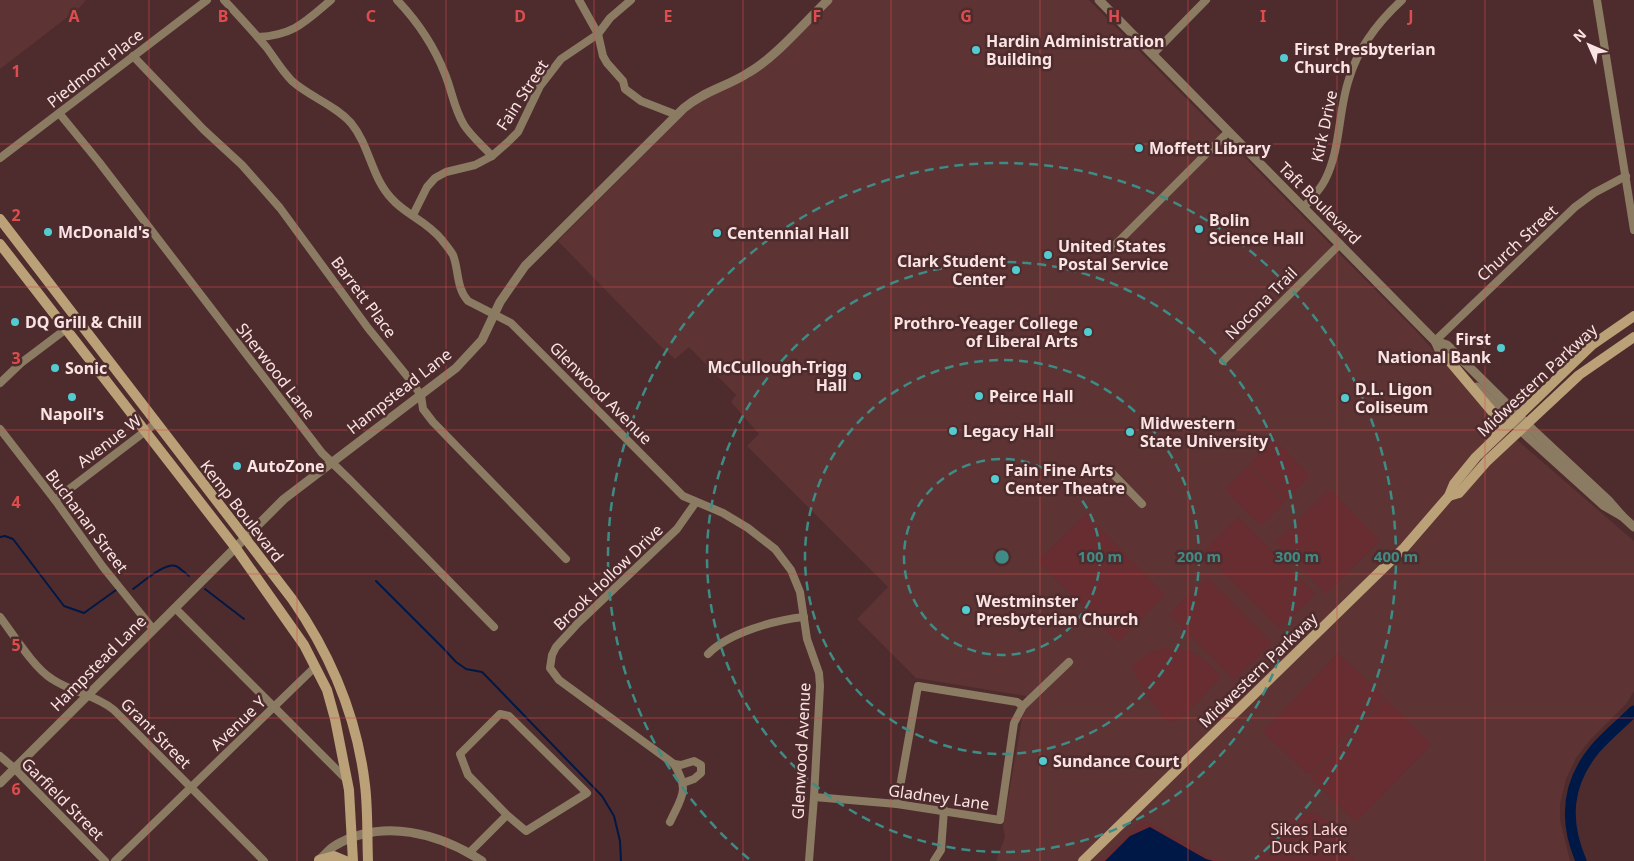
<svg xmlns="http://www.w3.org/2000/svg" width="1634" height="861" font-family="'Noto Sans',sans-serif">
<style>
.built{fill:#5d3334}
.green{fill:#672d31}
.water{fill:#001846}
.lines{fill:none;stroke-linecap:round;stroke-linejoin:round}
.stream{stroke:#001846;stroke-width:2}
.river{stroke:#001846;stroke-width:11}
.minor{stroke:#8b7b62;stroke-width:8}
.tertiary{stroke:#8b7b62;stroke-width:9}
.secondary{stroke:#bba178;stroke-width:10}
.grid{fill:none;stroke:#dd4d4d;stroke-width:1;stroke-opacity:0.55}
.ring{fill:none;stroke:#3e8c85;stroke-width:2.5;stroke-dasharray:9 6}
.poi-dot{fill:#52ccd1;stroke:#4e2c2d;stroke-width:2}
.labels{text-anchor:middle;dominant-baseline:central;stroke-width:5;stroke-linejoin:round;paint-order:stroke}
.poi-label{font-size:16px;font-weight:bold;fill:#fae3e3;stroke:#4e2c2d;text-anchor:start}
.street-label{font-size:16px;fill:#fae3e3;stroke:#4e2c2d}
.park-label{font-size:16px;fill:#ffd3d3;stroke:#4e2c2d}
.grid-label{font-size:16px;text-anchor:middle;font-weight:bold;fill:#dd4d4d;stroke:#4e2c2d;stroke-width:5;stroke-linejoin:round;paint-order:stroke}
.centre{fill:#3e8c85;stroke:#4e2c2d;stroke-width:2.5}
.ring-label{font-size:15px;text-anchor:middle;font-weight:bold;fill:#3e8c85;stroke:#4e2c2d;stroke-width:5;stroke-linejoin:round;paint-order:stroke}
</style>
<rect width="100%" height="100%" fill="#4e2c2d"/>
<g class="built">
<polygon points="0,0 86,0 78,9 0,69"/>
<polygon points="830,0 1089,0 1418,333 1490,414 1497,429 1516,439 1634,541 1634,691 1626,704 1590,740 1576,758 1566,779 1560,804 1560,820 1570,861 996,861 1005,837 1003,827 1026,696 916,678 857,619 888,587 747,446 759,434 731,402 736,395 689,347 675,359 659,345 558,241 699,99 751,77"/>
</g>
<g class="green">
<polygon points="1274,439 1310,476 1285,501 1249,464"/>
<polygon points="1248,466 1284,503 1261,526 1225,490"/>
<polygon points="1330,489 1380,541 1326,594 1276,542"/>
<polygon points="1086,514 1165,595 1118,642 1038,561"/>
<polygon points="1238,517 1315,594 1280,629 1203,552"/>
<polygon points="1207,577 1272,643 1234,680 1169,614"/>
<path d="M1163 648C1194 650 1201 654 1221 677L1188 712 1174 722 1163 718 1148 696 1131 666 1147 654Z"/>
<polygon points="1338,653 1384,697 1309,775 1263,732"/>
<polygon points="1386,699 1432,744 1356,822 1310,778"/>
<polygon points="1311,812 1332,823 1354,861 1253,861 1266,849 1271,834 1291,820"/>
<polygon points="1146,821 1210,857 1226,861 1100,861 1139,824"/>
</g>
<polygon class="water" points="1150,827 1206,859 1213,861 1105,861 1130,836"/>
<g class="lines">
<g class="stream">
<polyline points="0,537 5,536 13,539 64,606 84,613 116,590"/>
<polyline points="376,581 444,649 456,662 466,669 482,672 488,678 602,796 614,816 620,841 621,861"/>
<path d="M133 589C142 583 165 562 176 566 180 568 185 573 189 576"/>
<polyline points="205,589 244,619"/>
</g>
<path class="river" d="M1581 861C1564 821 1566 784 1595 749 1607 735 1621 724 1634 711"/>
<g class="minor">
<path d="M224 0C239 16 253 31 267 48 275 59 282 71 292 81 310 97 335 105 351 123 370 146 371 177 392 199 406 215 427 221 442 240 445 244 450 250 453 255 459 270 456 288 468 301L511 323 683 496 723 513 748 528 775 549 791 570 800 592 807 639 819 673 820 686 814 797 809 861"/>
<path d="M397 0C418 22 434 46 445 74 452 91 454 109 464 125 471 136 483 146 492 156"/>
<polyline points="579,0 598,34 603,56 607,63 623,81 625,89 641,101 677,115"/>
<polyline points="1597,0 1634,230"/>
<path d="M258 37C294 35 305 22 331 0"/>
<polyline points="1153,54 1206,0"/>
<polyline points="133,56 204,130 242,165 280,208 368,328 407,376 421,395 423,409 433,422 566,559"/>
<polyline points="59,113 99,162 322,453 351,481 494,627"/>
<polyline points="0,158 207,0"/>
<path d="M1304 207C1312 198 1320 190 1325 180 1341 149 1338 111 1349 79 1358 48 1378 22 1402 0"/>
<polyline points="413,215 427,187 435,178 446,172 475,165 492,156 508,142 518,132 540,86 561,59 598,34 610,18 631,0"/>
<polyline points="1113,247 1228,132"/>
<polyline points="1435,341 1575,207 1594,193 1626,176"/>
<polyline points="1223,361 1340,244"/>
<polyline points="0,383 21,363 66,329"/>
<polyline points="0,429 55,500 103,567 153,629"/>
<polyline points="1111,472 1142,504"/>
<polyline points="55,500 156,423"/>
<polyline points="175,608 348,781"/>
<path d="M0 617C13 634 34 668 52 679 71 692 96 695 114 710L264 861"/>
<path d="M708 654C728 633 775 620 804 617"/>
<polyline points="0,756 14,768 105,861"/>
<polyline points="674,764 681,765 694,761 701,765 701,773 694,779 683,783"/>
<polyline points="814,797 897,804 1000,820 1014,723 1023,706 1069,662"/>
<polyline points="897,804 918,686 1017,702 1023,706"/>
<path d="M670 822C682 796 690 791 674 764L559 680 550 668 552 655 556 647 578 623 677 529 696 502"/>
<polyline points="469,853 507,815 468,775 460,754 500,714 509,716 587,793 526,831 507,815"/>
<polyline points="115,861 315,667"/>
<polyline points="934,861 941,850 944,810"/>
</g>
<g class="tertiary">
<polyline points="1099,0 1435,341 1439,350 1451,362"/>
<polyline points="1435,341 1447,345 1533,430 1608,500 1622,516 1634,527"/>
<polyline points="1477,387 1530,439 1603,505 1622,516"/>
<path d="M0 783 284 499 456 368 482 340 500 302 525 266 684 108C706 90 726 87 748 73 776 57 804 23 828 0"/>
<path d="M319 860C325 855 330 848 336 845 383 818 439 833 482 861"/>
</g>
<g class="secondary">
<path d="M0 219 292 599C331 655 357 717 365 785 368 810 367 836 368 861"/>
<polyline points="0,244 235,547 304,645 327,690 335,719 349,790 353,861"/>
<polyline points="1447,358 1496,416 1499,427 1496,437"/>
<polyline points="1449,496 1459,493 1487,461 1579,375 1634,337"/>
<polyline points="319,860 334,856 346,861"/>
<polyline points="1083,861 1404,548 1449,496 1454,484 1476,457 1592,345 1634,316"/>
</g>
</g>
<path class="grid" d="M149 0V861M297 0V861M446 0V861M594 0V861M743 0V861M891 0V861M1040 0V861M1188 0V861M1337 0V861M1485 0V861M0 144H1634M0 287H1634M0 430H1634M0 574H1634M0 718H1634"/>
<g class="ring">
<circle cx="1002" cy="557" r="98"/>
<circle cx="1002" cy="557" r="197"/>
<circle cx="1002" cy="557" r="295"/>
<path d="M749 859A394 394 0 1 1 1255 859"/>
</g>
<g class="poi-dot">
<circle cx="976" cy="50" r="5"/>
<circle cx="1284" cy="58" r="5"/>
<circle cx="1139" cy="148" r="5"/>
<circle cx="1199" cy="229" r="5"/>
<circle cx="48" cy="232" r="5"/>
<circle cx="717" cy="233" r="5"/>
<circle cx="1048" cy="255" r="5"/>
<circle cx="1016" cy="270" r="5"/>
<circle cx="15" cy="322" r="5"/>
<circle cx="1088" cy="332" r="5"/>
<circle cx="1501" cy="348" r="5"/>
<circle cx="55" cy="368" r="5"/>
<circle cx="857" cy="376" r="5"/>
<circle cx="979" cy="396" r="5"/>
<circle cx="72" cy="397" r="5"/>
<circle cx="1345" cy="398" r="5"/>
<circle cx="953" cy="431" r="5"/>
<circle cx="1130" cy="432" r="5"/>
<circle cx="237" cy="466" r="5"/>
<circle cx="995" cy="479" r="5"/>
<circle cx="966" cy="610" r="5"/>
<circle cx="1043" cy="761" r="5"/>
</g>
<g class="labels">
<g class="poi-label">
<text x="986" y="41">Hardin Administration<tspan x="986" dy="18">Building</tspan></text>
<text x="1294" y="49">First Presbyterian<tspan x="1294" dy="18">Church</tspan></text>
<text x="1149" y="148">Moffett Library</text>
<text x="1209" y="220">Bolin<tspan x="1209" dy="18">Science Hall</tspan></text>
<text x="58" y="232">McDonald's</text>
<text x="727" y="233">Centennial Hall</text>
<text x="1058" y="246">United States<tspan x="1058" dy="18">Postal Service</tspan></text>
<text x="1006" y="261" text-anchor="end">Clark Student<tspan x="1006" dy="18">Center</tspan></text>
<text x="25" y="322">DQ Grill &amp; Chill</text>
<text x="1078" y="323" text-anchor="end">Prothro-Yeager College<tspan x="1078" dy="18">of Liberal Arts</tspan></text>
<text x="1491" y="339" text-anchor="end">First<tspan x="1491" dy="18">National Bank</tspan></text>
<text x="847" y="367" text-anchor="end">McCullough-Trigg<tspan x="847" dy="18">Hall</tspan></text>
<text x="65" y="368">Sonic</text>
<text x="1355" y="389">D.L. Ligon<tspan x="1355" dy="18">Coliseum</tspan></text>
<text x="989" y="396">Peirce Hall</text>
<text x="72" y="414" text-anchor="middle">Napoli's</text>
<text x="1140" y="423">Midwestern<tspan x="1140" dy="18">State University</tspan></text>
<text x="963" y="431">Legacy Hall</text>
<text x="247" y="466">AutoZone</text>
<text x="1005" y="470">Fain Fine Arts<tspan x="1005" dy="18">Center Theatre</tspan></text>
<text x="976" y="601">Westminster<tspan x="976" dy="18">Presbyterian Church</tspan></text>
<text x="1053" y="761">Sundance Court</text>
</g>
<g class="street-label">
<text transform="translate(95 68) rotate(-38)">Piedmont Place</text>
<text transform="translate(522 95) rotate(-57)">Fain Street</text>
<text transform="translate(1324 126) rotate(-78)">Kirk Drive</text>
<text transform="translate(1320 203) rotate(45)">Taft Boulevard</text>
<text transform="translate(1517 243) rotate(-43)">Church Street</text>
<text transform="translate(364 297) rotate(53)">Barrett Place</text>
<text transform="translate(1261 303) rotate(-45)">Nocona Trail</text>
<text transform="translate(276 371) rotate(52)">Sherwood Lane</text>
<text transform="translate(1537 380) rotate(-43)">Midwestern Parkway</text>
<text transform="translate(399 391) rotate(-38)">Hampstead Lane</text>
<text transform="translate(601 393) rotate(45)">Glenwood Avenue</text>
<text transform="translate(109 441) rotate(-37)">Avenue W</text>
<text transform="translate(242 511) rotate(52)">Kemp Boulevard</text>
<text transform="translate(87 521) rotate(53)">Buchanan Street</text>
<text transform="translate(608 577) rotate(-44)">Brook Hollow Drive</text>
<text transform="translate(98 663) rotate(-45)">Hampstead Lane</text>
<text transform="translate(1258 670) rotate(-44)">Midwestern Parkway</text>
<text transform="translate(238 723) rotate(-44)">Avenue Y</text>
<text transform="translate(156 733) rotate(45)">Grant Street</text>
<text transform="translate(801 751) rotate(-87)">Glenwood Avenue</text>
<text transform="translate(939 797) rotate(8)">Gladney Lane</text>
<text transform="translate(63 799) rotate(45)">Garfield Street</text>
</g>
<g class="park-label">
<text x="1309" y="829">Sikes Lake<tspan x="1309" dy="18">Duck Park</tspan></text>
</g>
</g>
<g class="grid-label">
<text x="74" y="22">A</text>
<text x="223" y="22">B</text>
<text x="371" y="22">C</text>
<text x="520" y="22">D</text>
<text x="668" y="22">E</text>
<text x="817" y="22">F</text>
<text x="966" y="22">G</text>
<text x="1114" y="22">H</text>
<text x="1263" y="22">I</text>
<text x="1411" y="22">J</text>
<text x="16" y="77">1</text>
<text x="16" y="221">2</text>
<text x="16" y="364">3</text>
<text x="16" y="508">4</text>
<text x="16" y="651">5</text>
<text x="16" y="795">6</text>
</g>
<circle cx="1002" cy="557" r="8" class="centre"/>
<g class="ring-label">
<text x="1100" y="562">100 m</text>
<text x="1199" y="562">200 m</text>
<text x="1297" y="562">300 m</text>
<text x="1396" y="562">400 m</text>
</g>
<g transform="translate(1589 45) rotate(315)" stroke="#4e2c2d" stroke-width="4" paint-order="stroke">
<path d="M0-4L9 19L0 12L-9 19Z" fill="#fae3e3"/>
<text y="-8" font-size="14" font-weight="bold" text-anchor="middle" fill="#fae3e3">N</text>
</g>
</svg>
